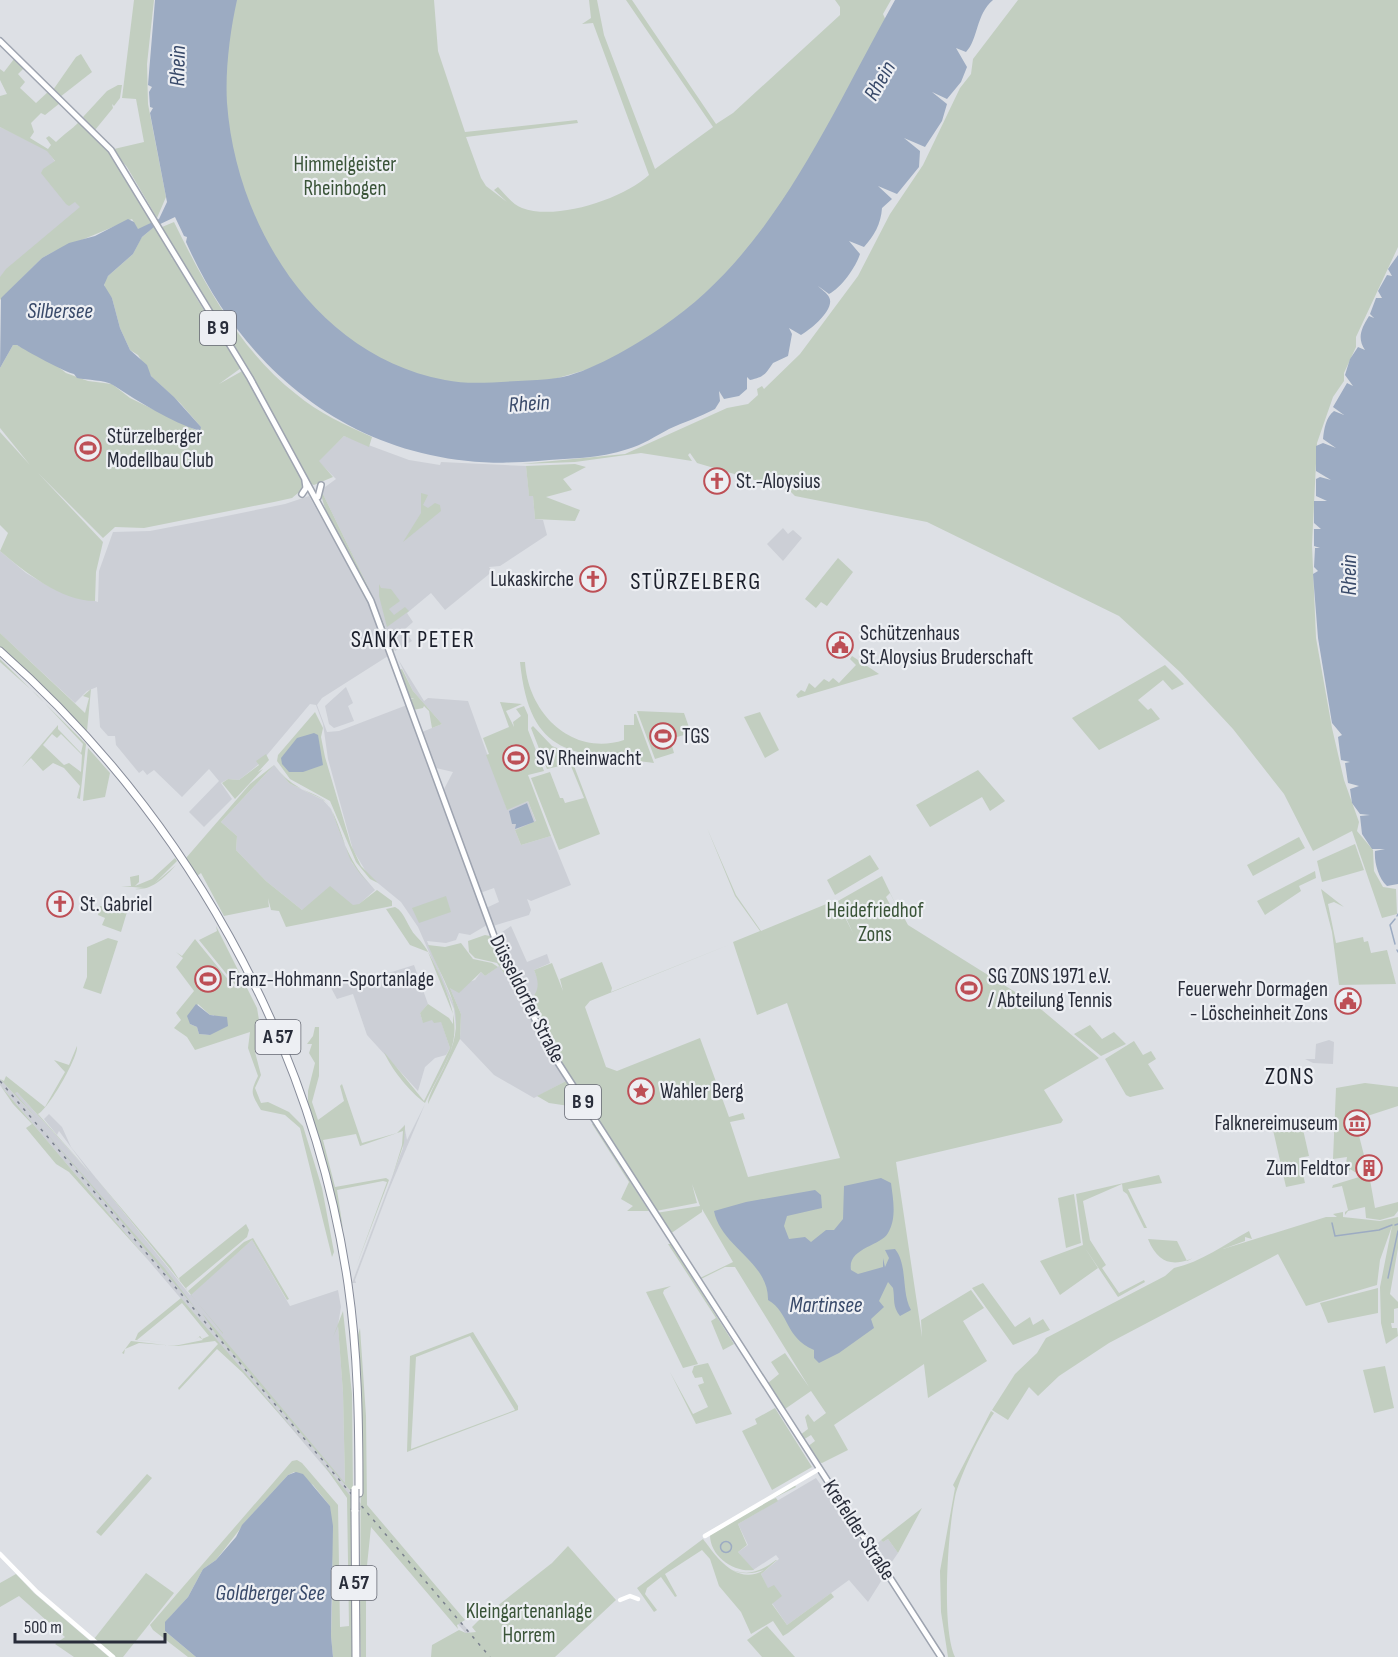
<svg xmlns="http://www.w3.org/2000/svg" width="1398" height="1657" font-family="'Sofia Sans Condensed',sans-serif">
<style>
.built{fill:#cccfd6}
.green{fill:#c2cec0;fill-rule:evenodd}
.water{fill:#9cabc2}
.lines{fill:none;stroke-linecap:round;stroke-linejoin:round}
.stream{stroke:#9cabc2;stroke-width:1.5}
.primary-casing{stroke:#9ea4b0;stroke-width:8}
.highway-casing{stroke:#878c9a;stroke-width:9}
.secondary{stroke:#fff;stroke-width:4.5}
.primary{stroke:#fff;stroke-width:5}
.highway{stroke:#fff;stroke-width:7}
.rail{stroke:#797f8d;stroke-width:1.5;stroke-dasharray:3 6;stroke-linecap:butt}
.highway-bridge-casing{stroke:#878c9a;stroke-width:9;stroke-linecap:butt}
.highway-bridge{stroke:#fff;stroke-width:7}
.labels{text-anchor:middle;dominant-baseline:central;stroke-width:4.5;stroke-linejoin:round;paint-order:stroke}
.shield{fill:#edeff3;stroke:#646772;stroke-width:1.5}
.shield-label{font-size:20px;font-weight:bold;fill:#292d3a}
.park-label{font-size:21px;fill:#3a5438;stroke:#edeff3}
.poi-label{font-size:21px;fill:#292d3a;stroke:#edeff3;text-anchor:start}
.street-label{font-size:21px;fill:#292d3a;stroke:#edeff3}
.water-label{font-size:22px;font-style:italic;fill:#384969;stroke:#edeff3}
.quarter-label{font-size:24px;letter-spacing:1.5px;fill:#1b1f2b;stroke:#edeff3}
</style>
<rect width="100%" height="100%" fill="#dde0e5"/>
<g class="built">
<polygon points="0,127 47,150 64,175 101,216 36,252 0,282"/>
<polygon points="344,436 409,460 440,465 441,462 526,466 529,495 533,496 535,519 543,520 547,535 500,566 489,567 492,571 488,575 445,610 431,593 407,613 413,622 404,630 412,641 395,651 373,597 321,490 336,479 318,461"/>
<polygon points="309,496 371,606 388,656 322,698 317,705 327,732 339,731 407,705 443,791 453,772 436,768 422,732 442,724 413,691 398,659 424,701 428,698 468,701 507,809 528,801 536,822 515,830 521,845 551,836 571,885 531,901 527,899 531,910 529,915 493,926 486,908 499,902 494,888 480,893 441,797 487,925 470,935 459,933 456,940 446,943 427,941 455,1007 458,1025 454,1046 426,1104 454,1042 456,1029 454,1009 418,927 401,902 368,875 353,850 328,759 323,724 316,705 310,704 267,755 257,761 259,764 239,780 228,779 221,783 232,799 204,827 189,812 219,781 209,769 182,797 154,770 147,775 143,770 139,773 116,745 115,736 108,736 100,727 97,687 87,691 75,703 0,633 0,551 26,573 48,586 98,602 99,571 113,532 150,531 202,521 285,504"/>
<polygon points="783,528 788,534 793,530 802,538 783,561 767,544"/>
<polygon points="346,687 353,703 348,706 354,721 334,728 329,724 325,706"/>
<polygon points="274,765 289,783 323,800 331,809 352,863 375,890 355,908 302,910 266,881 236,850 237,836 221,822"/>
<polygon points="511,926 527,962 547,954 550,963 534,970 539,982 537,995 528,1003 496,936"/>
<polygon points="414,965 428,1004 420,1013 423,1022 433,1019 441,1021 450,1048 446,1055 435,1058 425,1067 418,1091 367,1035 353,994 337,999 329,984 354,977 363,981"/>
<polygon points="499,966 516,991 566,1081 534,1098 494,1075 460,1039 461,1014 450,988 475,980 481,972 485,976"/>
<polygon points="1329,1040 1334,1042 1333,1064 1313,1063 1305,1059 1315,1059 1316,1044"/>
<polygon points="0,1079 35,1117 14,1092 17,1092 90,1173 59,1131 57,1135 44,1119 49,1114 62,1127 71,1147 190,1295 252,1240 290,1306 338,1290 341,1307 338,1325 343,1393 345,1485 491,1657 486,1657 148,1260 0,1085"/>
<polygon points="425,1104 388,1192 355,1280 356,1283 352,1283 403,1148 404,1124 407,1140"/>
<polygon points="816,1478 885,1575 868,1602 849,1580 787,1625 772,1603 781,1596 768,1589 761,1574 779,1559 776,1555 753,1570 738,1552 748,1545 738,1524"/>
<polygon points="888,1539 898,1553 887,1569 873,1548 881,1540 883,1542"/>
</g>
<g class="green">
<polygon points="134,0 154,0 147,64 148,104 166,197 157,218 127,167 100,136 114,149 144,142 136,99 122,98"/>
<path d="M206 0H434L438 51 465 132 577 120 578 123 466 137 481 178 486 186 507 202 494 190 498 187C505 194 513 205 522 208 556 221 623 199 649 175L593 23 582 24 591 18 589 0H597L604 35 655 169 713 127 626 0H632L716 124 733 113 840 15V7L835 0H891L883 14 907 68 730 328 441 412 252 272Z"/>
<polygon points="1018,0 1398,0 1398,247 1356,337 1356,347 1344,373 1344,381 1333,397 1317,443 1312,545 1316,638 1332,728 1344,780 1359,822 1357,831 1373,850 1374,871 1383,887 1396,889 1397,914 1382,918 1352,831 1313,851 1284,794 1233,729 1180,672 1119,616 927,522 795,496 789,490 697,463 690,453 688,455 692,461 641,453 575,462 521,464 625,454 727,408 748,404 758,395 757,389 762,386 764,389 800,354 858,276 890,214 923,165 960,88 971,74 973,59"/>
<polygon points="81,54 92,72 60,97 53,90 76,57"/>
<path d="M14 59 24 68 18 74 25 82 20 88 36 103 49 91 60 103 45 115 41 113 31 123 34 132 30 138 48 149 51 145 46 138 49 136 56 142C64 134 71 130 79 122L106 147 137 195 135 198 140 196 153 222 138 230 132 219 53 252 42 258 0 300V277L6 269 80 207 75 202 69 206 66 204 41 173 43 169 55 161 47 151 0 127V96L7 94 0 80V69L4 72Z"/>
<polygon points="118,85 122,85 120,98 114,106 112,104 113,108 95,130 83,117 107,91"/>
<path d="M174 222C205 285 240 350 296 394 318 413 346 425 372 437L369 447 344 436 319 461 333 477 314 485 311 484 257 386 162 227Z"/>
<path d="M156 225 173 257 171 259 175 257 197 299 241 368 219 384 244 370 304 483V488L292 498 274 502 144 528 115 527 103 538 38 473 103 542 96 572 95 601C61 601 25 572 0 551L8 533 0 525V432L30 465 0 428V368L13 345H17L56 365 66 373 88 381 112 384 130 398 198 431 201 427 180 403 151 376 138 355 130 350 120 328 112 298 105 290 104 282 108 276 133 254 141 238Z"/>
<polygon points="575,464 586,467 563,479 572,490 546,497 580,510 575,521 535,519 533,496 529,496 526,466"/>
<path d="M321 490 373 597 394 650 393 652 387 636C373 617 319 508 321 490Z"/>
<polygon points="421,493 428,495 423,505 428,508 435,503 440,505 441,511 403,542 421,513"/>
<polygon points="838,558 853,572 827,606 821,602 816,608 805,599"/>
<polygon points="379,584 381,588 391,589 400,601 389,609 394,615 405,607 409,611 387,627 379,596"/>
<polygon points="0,633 85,713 89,698 83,696 91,689 87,731 0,647"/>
<polygon points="852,656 879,674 798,698 796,695 801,690 805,692 809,683 815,688 824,679 829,682 833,678 839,683 856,665 850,659"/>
<path d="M0 659 86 744 80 799 77 798 80 786 64 768 53 763 43 771 31 758 22 767 58 725V729L81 753 83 744 37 695 0 662ZM52 734 57 738 61 734 82 755 81 772 69 763 64 765 43 745Z"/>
<path d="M520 662H525C528 713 572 757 624 740V725H634V714H636L654 763C573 753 530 759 520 662Z"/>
<polygon points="1165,665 1184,684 1172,690 1163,680 1138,700 1148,710 1151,708 1160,719 1099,750 1072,718"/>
<polygon points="402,669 413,691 442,724 432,728 429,711 424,706 423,708 413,710 410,700 414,698 409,699 399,670"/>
<polygon points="500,702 522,704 506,711 514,727 513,722 521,716 516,709 524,706 528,715 528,730 544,771 528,775 551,836 521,845 515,830 536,821 528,801 507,810 486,755 489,754 483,738 509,727"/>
<polygon points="637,711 684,713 691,733 670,739 674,753 655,759"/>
<polygon points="315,712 323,728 321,737 325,757 351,845 361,866 378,883 370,879 356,862 330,801 290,779 277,761 278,755"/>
<polygon points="760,712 779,750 765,758 744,717"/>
<polygon points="533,726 552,746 586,760 547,769 531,728"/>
<polygon points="88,748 110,773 105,797 83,801"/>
<polygon points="266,754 269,760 258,772 263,769 235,799 222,783 228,779 239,780 259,765 256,761"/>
<path d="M274 765 275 766C288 783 301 789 320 798 326 801 329 805 332 811 342 839 351 865 372 887 364 879 357 870 351 861 344 845 336 810 324 800 314 793 300 789 289 783L274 765 221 822 237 836 236 850 266 881 302 910 330 886 353 905 359 904 377 890 392 901V906L286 927 279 911 271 910 268 898 269 907 224 916 201 873 197 876 186 858 250 784Z"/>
<polygon points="571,766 574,766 600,834 559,850 531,778 550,772 560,798 563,798 565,803 584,798"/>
<polygon points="978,770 1005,801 990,811 982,797 930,827 916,805"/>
<path d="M707 828 736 895 761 931 836 900 853 933 838 901 882 876 897 907 890 893 886 897 894 912 900 910 908 925 1036 1005 1099 1058 1044 1090 1063 1120 1061 1123 896 1162 922 1337 921 1320 971 1290 984 1308 963 1321 987 1361 928 1398 924 1364 834 1425 848 1450 822 1463 818 1462 807 1447 815 1441 811 1435 803 1440 800 1435 808 1429 805 1417 808 1414 814 1422 826 1413 811 1391 785 1409 768 1383 779 1374 771 1362 785 1353 809 1387 735 1267H725L701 1279 724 1317 728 1316 724 1319 700 1278 733 1262 702 1209V1212L670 1234 656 1213 700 1206 692 1184 697 1203 656 1211 565 1072 528 1003C539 992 540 984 534 970L552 963 563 991 560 979 602 962 612 988 611 992 731 944 590 1001 585 1007 606 1067 617 1071 700 1038 729 1117 743 1113 745 1119 730 1122 748 1177 840 1158 787 1003 757 1015 733 942 760 931 735 896Z"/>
<polygon points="1299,837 1305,848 1253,876 1247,865"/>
<polygon points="1355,844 1364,870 1322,882 1317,861"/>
<polygon points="870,855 879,869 835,895 827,880"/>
<path d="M175 858 177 861 155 883 176 865C165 877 152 891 135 889L144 888 121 886H131L130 877 139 875V882L135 886 152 879Z"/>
<polygon points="1315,871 1316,878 1299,886 1301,891 1265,915 1257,901"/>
<polygon points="1321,889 1344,907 1334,902 1328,904 1336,943 1363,937 1364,942 1368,941 1371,953 1387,950 1396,984 1339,985 1332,932"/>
<polygon points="446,896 451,912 419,923 412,908"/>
<polygon points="100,906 120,907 127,912 121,932 102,925 105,918 98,915"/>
<path d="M395 907C405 912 408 928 416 936 428 948 433 961 441 978 467 1039 452 1048 425 1103 410 1092 391 1069 384 1052L424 1101 450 1048 441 1022 434 1023 432 1020 423 1023 420 1013 428 1004 449 1018 453 1024V1014L428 952 410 945 386 909Z"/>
<path d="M216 926 257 1008 259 1020 255 1052 261 1075 255 1088 261 1103 268 1102 289 1112 303 1126 322 1188 334 1252 332 1257 300 1128 285 1115 261 1110C251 1093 250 1093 258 1076L248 1048 250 1032 195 1050 187 1037 174 1028 181 1020 176 1013 194 991 176 967 183 958 176 952 182 956 195 939 235 988 237 987 199 940 217 931ZM198 1004 210 1015H214L210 1035 199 1034 197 1027 190 1024Z"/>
<polygon points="485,935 490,936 516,991 497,963 475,958 469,952 468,941"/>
<polygon points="108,938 118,941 101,994 83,988 87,977 87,947"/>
<path d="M461 943 473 959 492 963 498 967 485 976 481 972 459 993 450 988 461 1014 460 1039 428 1104C428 1095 439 1078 444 1067 470 1013 449 995 428 945L445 947Z"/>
<polygon points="1090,1025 1102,1039 1114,1032 1126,1044 1101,1056 1074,1034"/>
<polygon points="315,1027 319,1027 319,1076 312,1102 318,1120 344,1101 340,1086 342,1084 362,1143 397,1133 405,1125 404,1143 392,1178 402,1145 403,1131 360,1146 356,1134 323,1140 335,1187 386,1178 389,1180 356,1267 387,1182 383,1181 337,1190 343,1229 308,1105 308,1091 315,1063 309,1053 312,1044 307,1044 313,1036"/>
<polygon points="1134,1041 1143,1055 1151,1051 1156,1059 1148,1064 1164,1089 1130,1097 1126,1095 1105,1059"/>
<path d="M77 1046C79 1056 48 1110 38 1114L93 1176 17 1092 15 1093 38 1120 0 1079 4 1081 6 1076 45 1107 65 1072 54 1060 69 1065Z"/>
<polygon points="566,1081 591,1120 569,1106 549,1103 537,1096"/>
<polygon points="1365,1083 1398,1087 1398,1106 1355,1120 1366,1163 1356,1165 1358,1174 1350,1169 1348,1175 1344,1176 1347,1157 1333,1159 1336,1088"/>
<polygon points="0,1085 148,1260 69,1172 56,1164 26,1128 32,1124 13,1104"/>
<polygon points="36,1121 166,1270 203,1318 190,1302"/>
<polygon points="592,1124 593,1124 649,1211 627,1211 633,1206 621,1199 629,1182"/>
<polygon points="1299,1125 1302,1125 1309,1156 1299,1158 1305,1183 1286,1187 1273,1130"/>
<polygon points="1369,1174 1375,1208 1398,1202 1398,1211 1394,1216 1380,1220 1366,1218 1365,1207 1348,1211 1345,1215 1345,1212 1348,1210 1342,1186 1332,1188 1333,1185"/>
<polygon points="1159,1175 1162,1183 1128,1189 1147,1228 1144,1228 1127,1194 1123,1191 1122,1184 1083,1201 1090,1240 1106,1265 1102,1268 1119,1293 1144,1280 1145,1282 1118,1297 1085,1248 1098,1268 1060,1295 1040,1261 1083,1245 1076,1194"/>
<polygon points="95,1177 171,1267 180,1281 179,1278 246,1224 249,1230 247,1237 186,1288 188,1291 244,1242 253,1238 289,1299 287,1300 252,1240 191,1295 223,1333 223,1334"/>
<polygon points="1074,1194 1081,1243 1066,1248 1058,1198"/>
<path d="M1343 1212V1217L1380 1221 1398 1217V1248L1390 1294 1398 1302V1308L1394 1309V1323H1391L1392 1328H1397L1398 1336 1386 1344 1381 1323 1380 1287 1392 1226 1380 1260 1377 1285 1306 1306 1278 1254 1109 1343 1059 1376 1038 1396 1029 1387 1008 1420 992 1410 1015 1374 1037 1353 1046 1338 1165 1276 1174 1268C1201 1262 1224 1245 1249 1231L1252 1239 1245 1237V1241L1223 1249 1326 1217H1337L1333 1214Z"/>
<path d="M1148 1239 1177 1241 1187 1261 1204 1253C1179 1266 1160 1269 1148 1239Z"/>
<polygon points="668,1244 671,1244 734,1344 723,1350 711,1321 716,1318"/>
<polygon points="983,1283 1015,1327 1030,1317 1033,1325 1043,1319 1050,1330 1013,1345 972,1288"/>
<polygon points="671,1286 664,1290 663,1293 698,1364 683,1368 646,1292"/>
<polygon points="1378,1288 1378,1313 1328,1323 1320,1303"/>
<polygon points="181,1298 306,1444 243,1373 217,1349 179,1390 178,1388 218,1344 215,1341 178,1346 139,1343 125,1349 124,1354 122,1353 131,1341 174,1346 203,1340 199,1337 194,1341 200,1336 202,1339 209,1336 182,1303 137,1340 164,1342 135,1340 138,1333"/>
<polygon points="343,1311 352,1394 353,1494 215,1333 202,1313 345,1483 343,1393 338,1326 333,1337"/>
<polygon points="360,1328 366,1416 367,1505 465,1620 457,1625 458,1629 371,1527 366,1575 366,1657 361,1657 360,1631 361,1444 356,1342"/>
<path d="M473 1332 518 1406V1410L407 1452 410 1356ZM470 1336 515 1410 411 1449 416 1357Z"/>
<polygon points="708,1363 732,1414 696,1424 670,1372 693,1414 708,1407 698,1385 704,1383 702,1377 695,1378 692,1372 694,1366"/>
<polygon points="1385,1366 1394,1408 1374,1413 1363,1370"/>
<polygon points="775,1408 812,1467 772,1490 742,1431 757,1424 755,1419"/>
<path d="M991 1411 994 1413C982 1430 959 1478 955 1497 948 1531 941 1627 955 1657H948L941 1612 940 1571 955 1488 953 1485Z"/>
<polygon points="297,1460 302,1463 338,1505 340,1627 349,1626 347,1498 321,1461 353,1499 353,1657 333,1657 331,1636 333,1579 330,1506 313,1485 294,1472 288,1475 247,1520 216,1560 203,1569 188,1597 169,1618 165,1631 196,1657 188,1657 153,1630 150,1625 292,1461"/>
<polygon points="147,1474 152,1478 101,1536 96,1532"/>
<path d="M795 1485 796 1487 766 1502 776 1498 778 1501 738 1524 747 1545 738 1552 754 1570C735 1573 710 1557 710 1535L736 1517Z"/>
<polygon points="922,1508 898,1553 888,1539 883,1542 881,1540"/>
<path d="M703 1539C712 1550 734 1588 764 1570 752 1574 742 1575 730 1569 749 1577 761 1571 776 1560H777L761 1574 768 1588 774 1585 782 1596 772 1604 787 1625 831 1593 834 1597 788 1633 783 1636 773 1621 751 1634 741 1612 719 1586 710 1559 702 1550 665 1574 677 1596 675 1597 661 1577 647 1588 645 1594 657 1610 654 1612 637 1588Z"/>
<polygon points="568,1546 616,1600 555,1657 431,1657 432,1645 459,1630 466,1633 476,1632 472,1627 478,1621 552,1563"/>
<polygon points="146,1573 174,1593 123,1657 116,1657 94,1639"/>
<polygon points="16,1574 34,1593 109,1657 74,1657 55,1644 65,1637 19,1596 0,1607 0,1583"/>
<polygon points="767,1626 795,1657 762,1657 747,1640"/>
</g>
<g class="water">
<path d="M155 0H237C230 31 225 71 227 103 236 226 316 356 445 380 469 385 493 382 518 381 530 380 544 380 557 378 587 374 636 345 662 327 775 251 830 115 895 0H993C976 14 978 40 966 52L956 48 967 67 961 82 947 99 932 92 947 104 942 121 925 147 904 138 920 151 919 167 897 194 878 186 892 199 882 208C881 224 874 236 864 247L849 241 860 254C856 267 841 288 829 294L818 286C821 289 827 293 829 297 836 309 810 330 801 335L789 328 792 334 788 356 773 363C766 373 765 377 750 380L747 377V389L739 396 724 399 719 391 720 401 715 409C700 417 684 422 669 429 656 436 642 445 628 449 599 459 568 458 538 461 377 476 250 387 186 242L187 237 184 236 175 217 154 227 142 237 133 254 108 276 104 285 112 298 120 328 130 350 147 365 151 376 174 397 201 427 200 431C169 421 141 403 113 385 105 380 87 380 77 378L74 374C67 373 26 351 17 345H13L0 368 1 298 42 258 69 243 95 236 128 219 134 222 138 229 159 219 167 202 150 113 153 108 150 107 149 92 152 87 148 85Z"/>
<path d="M1398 255V884L1387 886C1378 878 1374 861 1375 851L1385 849H1372L1362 834 1360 816 1370 815 1360 814 1352 803 1350 789 1359 786 1348 783 1345 763 1350 762 1341 760 1338 737 1342 735 1332 723 1318 638 1313 574 1318 571 1314 567 1315 548H1320L1314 546V529H1321L1314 523V501H1327L1316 496V479L1320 477 1331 480 1316 471V446L1323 443 1336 448 1323 439C1324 429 1326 417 1334 411L1344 415 1333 407 1347 383 1353 386 1345 375 1350 359 1358 347 1365 350C1357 338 1361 329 1369 316L1374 318 1370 314 1376 298H1382L1378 291 1387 275 1392 276 1388 269Z"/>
<polygon points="314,733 318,735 323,765 303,772 289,772 282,764 281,758 297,738"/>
<polygon points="527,803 534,822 515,829 516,824 512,824 509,811"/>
<polygon points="196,1004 210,1015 227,1017 228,1026 210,1035 199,1034 197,1027 190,1024 187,1016"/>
<path d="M881 1178 891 1183C893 1199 897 1218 888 1233 881 1246 847 1248 851 1270L858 1274 883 1267V1258L885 1267 889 1258 885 1250 895 1249C908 1265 901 1292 911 1310L900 1316C892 1306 895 1299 893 1288L888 1282 879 1301 884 1307 871 1319 874 1328 839 1353 819 1363 814 1358V1350C784 1337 790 1313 768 1300 769 1262 721 1247 714 1211L746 1202 815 1190 821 1195 822 1208 787 1216 784 1226 789 1239 805 1237 811 1242 826 1230H834L843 1219 844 1186Z"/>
<polygon points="296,1472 303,1474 330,1506 333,1526 331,1636 333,1657 196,1657 165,1631 165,1622 188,1597 203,1569 216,1560 236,1537 242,1525 288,1475"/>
</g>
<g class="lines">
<g class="stream">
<polyline points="1397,916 1398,914"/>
<polyline points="1395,919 1390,925 1395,944"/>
<polyline points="1397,950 1398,952"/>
<polyline points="1332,1223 1335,1236 1379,1230 1392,1225"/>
<polyline points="1395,1225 1398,1224"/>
<polyline points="1388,1278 1398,1231"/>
<circle cx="726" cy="1547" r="5.5"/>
</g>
<g class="primary-casing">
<g id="primary">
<polyline points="0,41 111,150 250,378 371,601 501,955 557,1061 941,1657"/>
<polyline points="302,494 306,488 305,481"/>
<polyline points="318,497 321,485"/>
</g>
</g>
<g class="highway-casing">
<g id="highway">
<path d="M0 651C184 814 312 1039 348 1284 358 1353 359 1423 359 1493"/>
<polyline points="355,1510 356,1657"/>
</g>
</g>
<g class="secondary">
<polyline points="705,1536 819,1469"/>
<polyline points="0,1554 37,1592 113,1657"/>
<polyline points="620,1600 630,1596 638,1599"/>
</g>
<use href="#primary" class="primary"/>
<use href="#highway" class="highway"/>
<polyline class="rail" points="0,1081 490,1657"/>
<g class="highway-bridge-casing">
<polyline id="highway-bridge" points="355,1510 355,1489"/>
</g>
<use href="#highway-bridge" class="highway-bridge"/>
</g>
<defs>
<g id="stadium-ring" transform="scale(1.35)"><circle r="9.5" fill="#edeff3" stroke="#bd4f56" stroke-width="1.5"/><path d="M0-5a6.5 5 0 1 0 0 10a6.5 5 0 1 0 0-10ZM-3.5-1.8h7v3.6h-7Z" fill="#bd4f56"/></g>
<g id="church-ring" transform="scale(1.35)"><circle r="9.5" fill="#edeff3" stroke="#bd4f56" stroke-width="1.5"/><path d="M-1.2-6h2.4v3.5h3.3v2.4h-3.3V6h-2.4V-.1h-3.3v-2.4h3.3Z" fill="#bd4f56"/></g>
<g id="civic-ring" transform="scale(1.35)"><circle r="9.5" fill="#edeff3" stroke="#bd4f56" stroke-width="1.5"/><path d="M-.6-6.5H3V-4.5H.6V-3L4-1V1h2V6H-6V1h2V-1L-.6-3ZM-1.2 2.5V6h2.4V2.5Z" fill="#bd4f56"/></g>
<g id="sight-ring" transform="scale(1.35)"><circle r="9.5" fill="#edeff3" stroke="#bd4f56" stroke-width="1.5"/><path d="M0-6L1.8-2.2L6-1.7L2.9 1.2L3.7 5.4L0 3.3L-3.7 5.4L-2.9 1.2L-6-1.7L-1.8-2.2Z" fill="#bd4f56"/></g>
<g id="museum-ring" transform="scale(1.35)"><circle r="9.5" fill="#edeff3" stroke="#bd4f56" stroke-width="1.5"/><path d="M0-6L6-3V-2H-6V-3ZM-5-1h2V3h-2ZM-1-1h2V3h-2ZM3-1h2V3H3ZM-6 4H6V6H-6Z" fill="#bd4f56"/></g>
<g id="building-ring" transform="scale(1.35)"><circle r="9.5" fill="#edeff3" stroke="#bd4f56" stroke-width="1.5"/><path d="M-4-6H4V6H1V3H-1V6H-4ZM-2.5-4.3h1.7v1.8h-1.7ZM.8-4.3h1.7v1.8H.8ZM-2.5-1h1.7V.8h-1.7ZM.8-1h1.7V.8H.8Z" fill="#bd4f56"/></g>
</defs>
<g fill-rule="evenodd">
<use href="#stadium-ring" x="88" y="448"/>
<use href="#church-ring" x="717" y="481"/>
<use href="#church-ring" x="593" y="579"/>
<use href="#civic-ring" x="840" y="645"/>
<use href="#stadium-ring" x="663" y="736"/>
<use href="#stadium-ring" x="516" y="758"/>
<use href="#church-ring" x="60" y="904"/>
<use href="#stadium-ring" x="208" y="979"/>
<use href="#stadium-ring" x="969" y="988"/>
<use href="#civic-ring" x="1348" y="1001"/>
<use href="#sight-ring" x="641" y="1091"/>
<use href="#museum-ring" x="1357" y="1123"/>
<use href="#building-ring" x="1369" y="1168"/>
</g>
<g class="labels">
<g class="shield">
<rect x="200" y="311" width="36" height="34" rx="4.5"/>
<rect x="255.5" y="1020" width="45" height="34" rx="4.5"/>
<rect x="565" y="1085" width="36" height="34" rx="4.5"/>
<rect x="331.5" y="1566" width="45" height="34" rx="4.5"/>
</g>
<g class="shield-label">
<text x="218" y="328">B 9</text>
<text x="278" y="1037">A 57</text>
<text x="583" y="1102">B 9</text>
<text x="354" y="1583">A 57</text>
</g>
<g class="park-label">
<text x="345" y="164">Himmelgeister<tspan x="345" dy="24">Rheinbogen</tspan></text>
<text x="875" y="910">Heidefriedhof<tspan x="875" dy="24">Zons</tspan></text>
<text x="529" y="1611">Kleingartenanlage<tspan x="529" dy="24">Horrem</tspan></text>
</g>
<g class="poi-label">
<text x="107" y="436">Stürzelberger<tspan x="107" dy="24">Modellbau Club</tspan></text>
<text x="736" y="481">St.-Aloysius</text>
<text x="574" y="579" text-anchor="end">Lukaskirche</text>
<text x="860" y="633">Schützenhaus<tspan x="860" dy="24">St.Aloysius Bruderschaft</tspan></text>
<text x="682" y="736">TGS</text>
<text x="536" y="758">SV Rheinwacht</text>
<text x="80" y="904">St. Gabriel</text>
<text x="988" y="976">SG ZONS 1971 e.V.<tspan x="988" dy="24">/ Abteilung Tennis</tspan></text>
<text x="228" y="979">Franz-Hohmann-Sportanlage</text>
<text x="1328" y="989" text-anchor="end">Feuerwehr Dormagen<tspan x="1328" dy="24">- Löscheinheit Zons</tspan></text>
<text x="660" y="1091">Wahler Berg</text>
<text x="1338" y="1123" text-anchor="end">Falknereimuseum</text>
<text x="1350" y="1168" text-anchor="end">Zum Feldtor</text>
</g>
<g class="street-label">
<text transform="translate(527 999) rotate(63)">Düsseldorfer Straße</text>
<text transform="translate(859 1530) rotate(57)">Krefelder Straße</text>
</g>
<g class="water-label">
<text transform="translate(178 66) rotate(-89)">Rhein</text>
<text transform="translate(880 81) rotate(-60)">Rhein</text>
<text x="60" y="311">Silbersee</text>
<text transform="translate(529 404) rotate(-4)">Rhein</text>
<text transform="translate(1349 575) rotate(-90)">Rhein</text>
<text x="826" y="1305">Martinsee</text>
<text x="270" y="1593">Goldberger See</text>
</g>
<g class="quarter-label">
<text x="696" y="581">STÜRZELBERG</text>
<text x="413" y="639">SANKT PETER</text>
<text x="1290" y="1076">ZONS</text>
</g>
</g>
<path d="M15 1633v9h150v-9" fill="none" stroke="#292d3a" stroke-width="3"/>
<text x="24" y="1633" font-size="18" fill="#292d3a" stroke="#edeff3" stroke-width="4.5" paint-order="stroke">500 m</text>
</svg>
